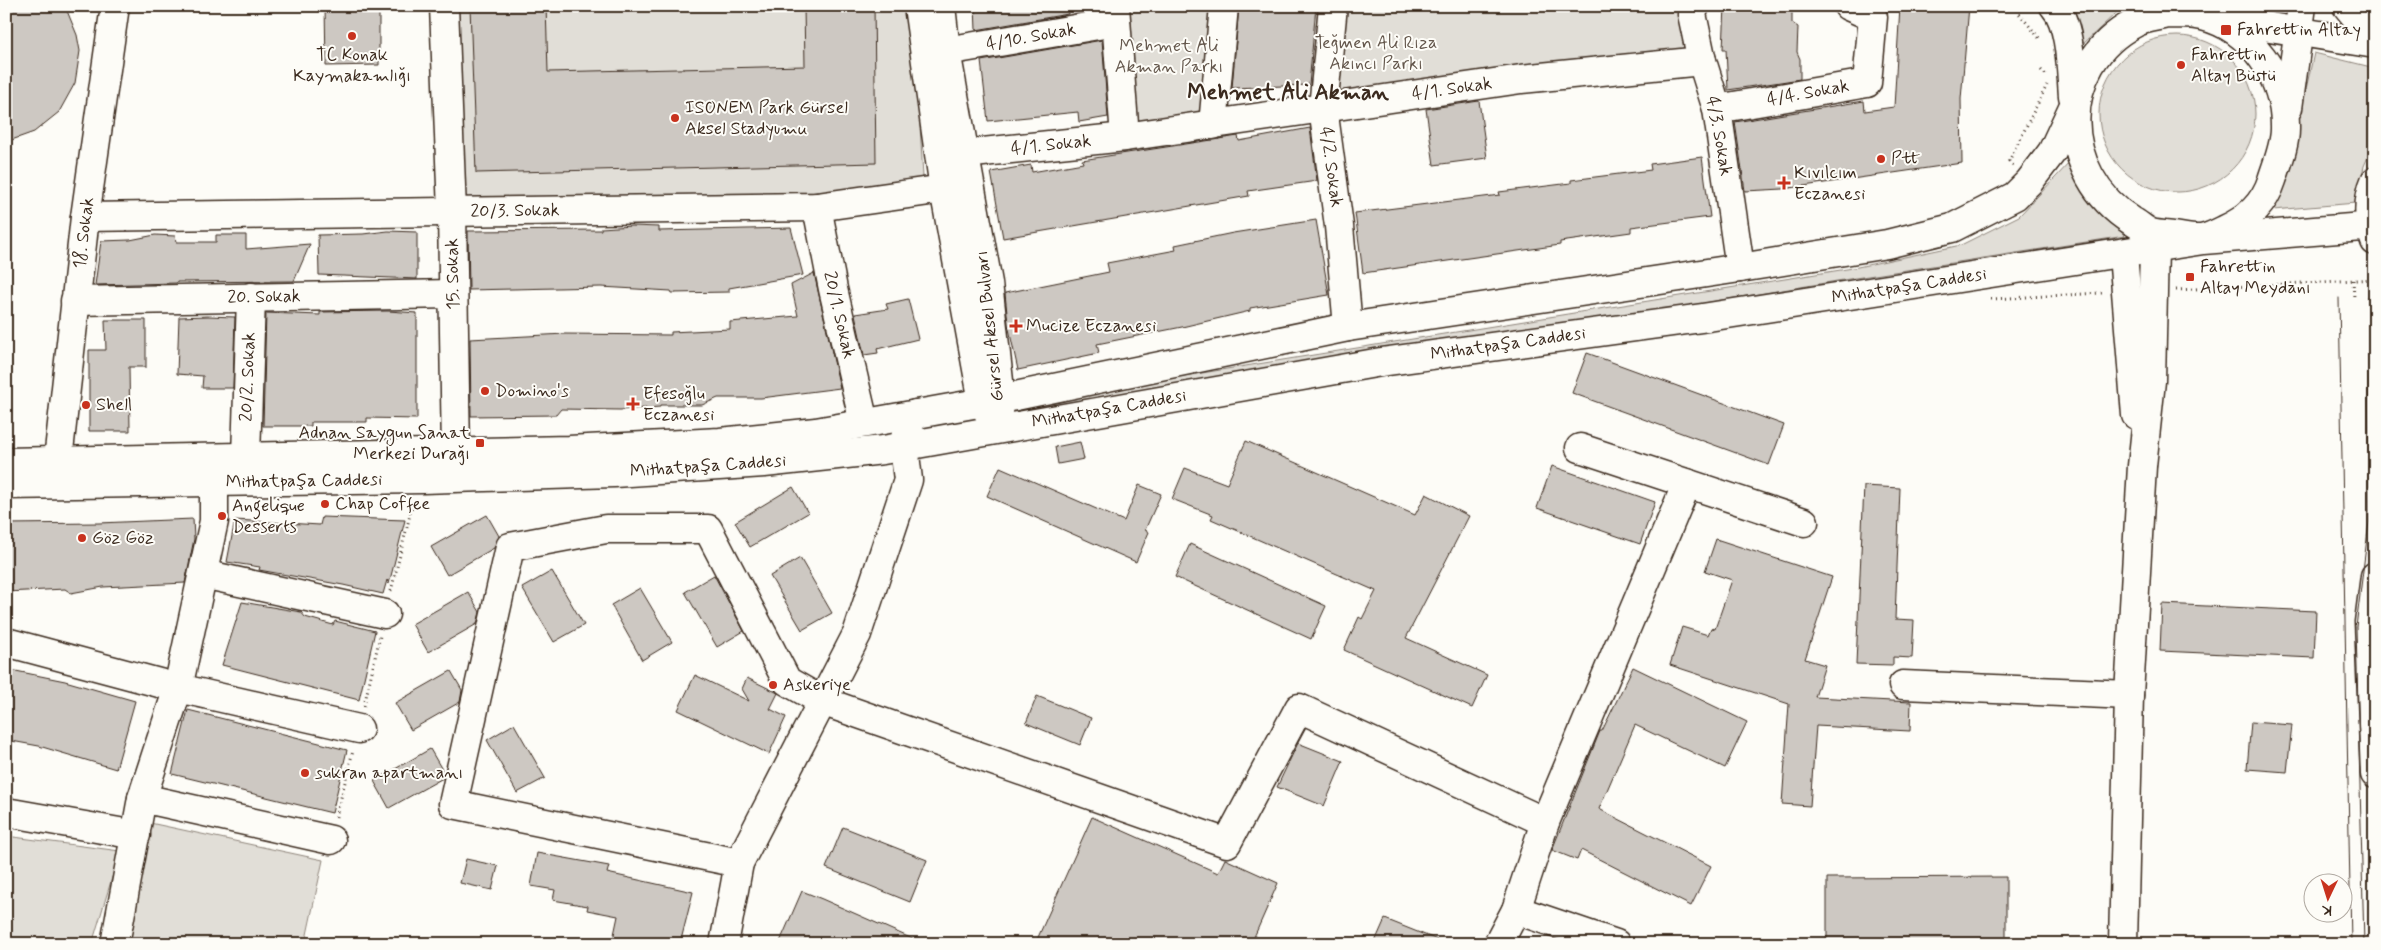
<svg xmlns="http://www.w3.org/2000/svg" width="2381" height="950" font-family="Mynerve,sans-serif">
<style>
.green{fill:#e1ded7;stroke:#8e847a}
.building{fill:#cdc8c2;stroke:#3b2a1e}
.lines{fill:none;stroke-linecap:round;stroke-linejoin:round}
.minor-casing{stroke:#3b2a1e;stroke-width:31}
.major-casing{stroke:#3b2a1e;stroke-width:31}
.path{stroke:#3b2a1e;stroke-width:3;stroke-dasharray:1 4;stroke-linecap:butt}
.minor{stroke:#fdfcf7;stroke-width:28}
.major{stroke:#fdfcf7;stroke-width:28}
.tram{stroke:#3b2a1e;stroke-width:1}
.poi-dot{fill:#c8321e;stroke:#fdfcf7;stroke-width:2}
.labels{text-anchor:middle;dominant-baseline:central;stroke-width:4;stroke-linejoin:round;paint-order:stroke}
.poi-label{font-size:18px;fill:#3b2a1e;stroke:#fdfcf7;text-anchor:start}
.street-label{font-size:18px;fill:#3b2a1e;stroke:#fdfcf7}
.park-label{font-size:18px;fill:#64574c;stroke:#fdfcf7}
.district-label{font-size:22px;font-weight:bold;fill:#3b2a1e;stroke:#fdfcf7}
</style>
<rect width="100%" height="100%" fill="#fdfcf7"/>
<filter id="ink" filterUnits="userSpaceOnUse"><feTurbulence type="fractalNoise" baseFrequency=".02" numOctaves="2"/><feDisplacementMap in="SourceGraphic" scale="10" xChannelSelector="R" yChannelSelector="G"/><feConvolveMatrix kernelMatrix="1 2 1 2 8 2 1 2 1" color-interpolation-filters="sRGB"/></filter>
<g filter="url(#ink)">
<g class="green">
<polygon points="455,6 913,6 924,194 459,199"/>
<polygon points="1115,6 1224,6 1213,125 1125,137"/>
<polygon points="1333,6 1670,6 1692,14 1702,61 1323,108"/>
<polygon points="2067,6 2127,6 2116,13 2082,45"/>
<circle cx="2177" cy="114" r="78"/>
<polygon points="2314,53 2375,68 2375,141 2364,166 2356,203 2273,210 2289,166"/>
<polygon points="2072,160 2088,196 2125,236 1855,278 1022,416 1016,403 1853,268 1961,245 2019,216"/>
<polygon points="150,823 323,860 305,944 127,944"/>
<polygon points="6,836 120,851 92,944 6,944"/>
</g>
<g class="building">
<polygon points="6,6 65,6 77,35 80,51 75,83 59,112 34,132 6,142"/>
<polygon points="325,6 379,6 379,65 326,66"/>
<polygon points="470,6 546,6 548,72 805,66 804,6 874,6 876,163 476,173"/>
<polygon points="975,6 1067,6 1068,14 976,30"/>
<polygon points="1076,6 1100,6 1100,9 1077,13"/>
<polygon points="1239,6 1316,6 1309,85 1232,88"/>
<polygon points="1725,6 1792,6 1792,23 1798,27 1797,52 1800,59 1800,79 1728,90 1726,49 1723,49"/>
<polygon points="1900,6 1969,6 1961,99 1962,163 1783,189 1745,191 1735,122 1864,101 1865,111 1894,107"/>
<polygon points="1102,40 1108,117 1079,122 1078,112 988,121 981,61"/>
<polygon points="1479,101 1487,158 1434,165 1426,109"/>
<polygon points="1310,128 1317,181 1248,191 1249,196 1003,238 991,172 1031,165 1032,172 1083,163 1082,160 1127,153 1238,136 1239,141"/>
<polygon points="1702,157 1710,217 1631,227 1631,232 1560,242 1560,245 1363,273 1355,213 1500,195 1499,192 1571,183 1571,180 1651,170 1650,164"/>
<polygon points="1316,220 1329,295 1250,308 1250,311 1182,327 1097,344 1099,353 1018,370 1008,324 1005,293 1109,272 1107,263 1176,250 1175,245 1233,233"/>
<polygon points="632,226 659,227 659,231 791,228 803,275 729,288 729,292 672,293 671,291 601,287 469,290 468,231 601,230 601,228"/>
<polygon points="388,231 417,232 417,279 319,275 318,235 363,234"/>
<polygon points="155,235 175,236 176,242 216,242 216,235 246,235 246,249 310,244 294,281 177,282 177,283 95,285 101,241 130,240"/>
<polygon points="814,273 840,388 761,398 718,398 702,405 660,405 660,407 620,410 561,409 556,415 471,416 470,339 565,334 671,335 671,332 730,329 730,322 798,316 791,285"/>
<polygon points="908,299 918,339 877,349 878,353 864,355 855,314 888,309 886,304"/>
<polygon points="388,311 417,313 417,419 367,418 367,422 311,422 311,426 263,426 266,313 320,315 320,312"/>
<polygon points="208,316 235,317 233,388 202,388 203,376 177,374 179,317"/>
<polygon points="105,320 146,320 146,367 129,367 130,431 89,431 89,350 106,350"/>
<polygon points="1587,353 1784,425 1769,465 1572,393"/>
<polygon points="1246,441 1415,515 1426,494 1469,516 1406,638 1487,675 1472,708 1344,650 1359,617 1362,619 1376,591 1211,519 1213,515 1172,499 1185,468 1227,484"/>
<polygon points="1080,442 1084,459 1058,464 1055,447"/>
<polygon points="1552,466 1655,502 1640,544 1537,508"/>
<polygon points="1000,467 1124,521 1139,485 1161,494 1145,530 1149,532 1136,562 987,496"/>
<polygon points="1864,486 1900,488 1895,619 1914,620 1912,658 1893,657 1893,665 1856,664"/>
<polygon points="793,487 808,513 750,547 735,522"/>
<polygon points="487,515 499,536 494,548 447,575 431,547"/>
<polygon points="322,517 405,520 389,584 387,580 383,594 343,585 259,570 260,567 227,562 235,520 320,525"/>
<polygon points="193,519 194,539 185,583 103,587 71,593 65,589 6,592 6,524 99,523"/>
<polygon points="1716,539 1832,577 1805,659 1825,665 1815,697 1911,702 1910,731 1816,726 1810,806 1782,804 1789,704 1670,665 1682,627 1708,635 1711,628 1715,629 1732,580 1705,571"/>
<polygon points="1190,544 1326,606 1311,639 1175,577"/>
<polygon points="800,558 832,613 802,630 770,576"/>
<polygon points="552,571 584,625 554,642 522,588"/>
<polygon points="714,575 744,631 717,647 685,592"/>
<polygon points="640,588 672,642 642,660 611,605"/>
<polygon points="468,592 480,612 477,624 428,652 412,624"/>
<polygon points="242,602 301,612 305,617 333,625 335,621 375,631 359,700 222,665"/>
<polygon points="2162,604 2316,611 2314,658 2160,651"/>
<polygon points="1633,667 1747,722 1725,768 1635,725 1599,809 1711,866 1691,906 1581,850 1577,860 1552,850 1600,731 1602,731"/>
<polygon points="6,669 65,681 135,701 116,769 39,746 6,740"/>
<polygon points="451,671 462,690 460,702 411,730 395,703"/>
<polygon points="695,675 749,701 742,689 747,678 778,693 770,709 786,717 769,754 678,710"/>
<polygon points="1037,696 1091,718 1080,745 1026,723"/>
<polygon points="188,710 347,750 332,813 172,774"/>
<polygon points="2251,722 2292,725 2287,772 2247,769"/>
<polygon points="514,724 545,778 517,793 487,740"/>
<polygon points="1298,743 1343,761 1324,806 1277,787"/>
<polygon points="430,749 444,773 443,778 389,808 374,781"/>
<polygon points="1092,817 1218,873 1225,859 1278,883 1251,944 1035,944"/>
<polygon points="843,827 927,860 910,902 826,868"/>
<polygon points="537,853 609,866 607,873 693,892 680,944 612,944 618,916 587,910 588,906 553,900 555,890 531,886"/>
<polygon points="466,859 498,866 492,890 460,883"/>
<polygon points="2006,877 2006,944 1827,944 1827,878"/>
<polygon points="802,891 822,899 924,944 779,944"/>
<polygon points="1385,919 1445,943 1445,944 1374,944"/>
</g>
<g class="lines">
<g class="minor-casing">
<g id="minor">
<polyline points="444,6 452,212 456,452"/>
<polyline points="1115,6 1125,137"/>
<polyline points="1333,6 1323,108 1339,226 1348,327"/>
<polyline points="1695,6 1692,14 1702,61 1717,109 1740,268"/>
<polyline points="946,51 1116,22"/>
<polyline points="1717,109 1867,83 1873,17 1848,6"/>
<polyline points="1213,125 1224,6"/>
<polyline points="964,154 1125,137 1521,79 1702,61"/>
<polyline points="817,207 833,289 864,423"/>
<polyline points="85,217 817,207 944,189"/>
<polyline points="2123,254 2136,415"/>
<polyline points="75,301 453,294"/>
<polyline points="1580,448 1804,522"/>
<polyline points="246,457 251,297"/>
<polyline points="58,460 85,217 115,6"/>
<polyline points="203,574 385,614"/>
<polyline points="6,642 178,688 359,729"/>
<polyline points="1903,685 2129,695"/>
<polyline points="142,798 331,840"/>
<polyline points="6,812 136,835"/>
<polyline points="739,863 453,804 510,547 606,529 708,529 787,681 822,701 1227,843 1299,708 1545,822"/>
<polyline points="1516,910 1616,944"/>
<polyline points="724,944 739,863 857,634 908,480 904,446 907,427 916,414"/>
<polyline points="1498,944 1516,910 1545,822 1687,483"/>
<polyline points="2123,944 2129,695 2142,466 2151,381 2154,248"/>
</g>
</g>
<g class="major-casing">
<g id="major">
<polyline points="918,6 944,189 983,402 991,418"/>
<polyline points="941,6 946,51 988,283 1001,399 998,417"/>
<path d="M2054 6C2071 24 2071 73 2073 96"/>
<polyline points="2347,6 2375,40"/>
<path d="M2168 14C2178 15 2191 13 2202 16 2252 28 2286 79 2285 129 2285 146 2277 164 2272 180 2264 205 2247 220 2224 230 2200 242 2200 240 2174 236 2167 235 2158 235 2151 233 2144 230 2138 224 2132 221 2058 175 2054 65 2135 23 2144 18 2157 17 2168 14Z"/>
<polyline points="2220,19 2375,44"/>
<polyline points="2288,108 2302,6"/>
<path d="M2375 181C2367 199 2368 224 2375 241"/>
<polyline points="6,462 569,450 720,442 816,432 1001,399 1348,327 1740,268 1887,244 1952,228 2015,196 2029,182 2052,152 2074,105"/>
<polyline points="6,485 423,479 614,473 764,463 883,450 1381,362 1702,318 2203,240 2375,226"/>
<polyline points="2375,576 2369,622 2375,774"/>
<polyline points="115,944 142,798 178,688 214,521 214,483 203,469"/>
</g>
</g>
<g class="path">
<polyline points="2013,6 2040,39"/>
<polyline points="2041,70 2047,76"/>
<polyline points="2013,165 2009,161 2047,85"/>
<polyline points="2353,280 2354,298"/>
<polyline points="2176,290 2375,279"/>
<polyline points="1991,299 2102,293"/>
<polyline points="391,591 413,503"/>
<polyline points="364,706 380,636"/>
<polyline points="336,817 353,751"/>
</g>
<use href="#minor" class="minor"/>
<use href="#major" class="major"/>
<g class="tram">
<polyline points="2339,298 2351,944"/>
<polyline points="2364,944 2356,627 2369,522 2368,297"/>
</g>
</g>
</g>
<g class="poi-dot">
<rect x="2220" y="24" width="12" height="12" rx="2.5"/>
<circle cx="352" cy="36" r="5"/>
<circle cx="2181" cy="65" r="5"/>
<circle cx="675" cy="118" r="5"/>
<circle cx="1881" cy="159" r="5"/>
<path d="M1781.5 175.5h5v5h5v5h-5v5h-5v-5h-5v-5h5z"/>
<rect x="2185" y="272" width="10" height="10" rx="2.5"/>
<path d="M1013.5 318.5h5v5h5v5h-5v5h-5v-5h-5v-5h5z"/>
<circle cx="485" cy="391" r="5"/>
<path d="M630.5 396.5h5v5h5v5h-5v5h-5v-5h-5v-5h5z"/>
<circle cx="86" cy="405" r="5"/>
<rect x="475" y="438" width="10" height="10" rx="2.5"/>
<circle cx="325" cy="504" r="5"/>
<circle cx="222" cy="516" r="5"/>
<circle cx="82" cy="538" r="5"/>
<circle cx="773" cy="685" r="5"/>
<circle cx="305" cy="773" r="5"/>
</g>
<g class="labels">
<g class="poi-label">
<text x="2237" y="30">Fahrettin Altay</text>
<text x="352" y="55" text-anchor="middle">TC Konak<tspan x="352" dy="21">Kaymakamlığı</tspan></text>
<text x="2191" y="55">Fahrettin<tspan x="2191" dy="21">Altay Büstü</tspan></text>
<text x="685" y="108">ISONEM Park Gürsel<tspan x="685" dy="21">Aksel Stadyumu</tspan></text>
<text x="1891" y="159">Ptt</text>
<text x="1794" y="173">Kıvılcım<tspan x="1794" dy="21">Eczanesi</tspan></text>
<text x="2200" y="267">Fahrettin<tspan x="2200" dy="21">Altay Meydanı</tspan></text>
<text x="1026" y="326">Mucize Eczanesi</text>
<text x="495" y="391">Domino's</text>
<text x="643" y="394">Efesoğlu<tspan x="643" dy="21">Eczanesi</tspan></text>
<text x="96" y="405">Shell</text>
<text x="470" y="433" text-anchor="end">Adnan Saygun Sanat<tspan x="470" dy="21">Merkezi Durağı</tspan></text>
<text x="335" y="504">Chap Coffee</text>
<text x="232" y="506">Angelique<tspan x="232" dy="21">Desserts</tspan></text>
<text x="92" y="538">Göz Göz</text>
<text x="783" y="685">Askeriye</text>
<text x="315" y="773">sukran apartmanı</text>
</g>
<g class="street-label">
<text transform="translate(1031 37) rotate(-10)">4/10. Sokak</text>
<text transform="translate(1452 89) rotate(-8)">4/1. Sokak</text>
<text transform="translate(1808 93) rotate(-10)">4/4. Sokak</text>
<text transform="translate(1719 136) rotate(80)">4/3. Sokak</text>
<text transform="translate(1051 145) rotate(-6)">4/1. Sokak</text>
<text transform="translate(1331 167) rotate(82)">4/2. Sokak</text>
<text transform="translate(515 211) rotate(-1)">20/3. Sokak</text>
<text transform="translate(84 233) rotate(-83)">18. Sokak</text>
<text transform="translate(453 274) rotate(-91)">15. Sokak</text>
<text transform="translate(1909 286) rotate(-9)">Mithatpaşa Caddesi</text>
<text transform="translate(264 297) rotate(-1)">20. Sokak</text>
<text transform="translate(839 315) rotate(77)">20/1. Sokak</text>
<text transform="translate(990 326) rotate(-96)">Gürsel Aksel Bulvarı</text>
<text transform="translate(1508 344) rotate(-8)">Mithatpaşa Caddesi</text>
<text transform="translate(248 377) rotate(-88)">20/2. Sokak</text>
<text transform="translate(1109 409) rotate(-10)">Mithatpaşa Caddesi</text>
<text transform="translate(708 466) rotate(-4)">Mithatpaşa Caddesi</text>
<text transform="translate(304 481) rotate(-1)">Mithatpaşa Caddesi</text>
</g>
<g class="park-label">
<text x="1376" y="43">Teğmen Ali Rıza<tspan x="1376" dy="21">Akıncı Parkı</tspan></text>
<text x="1169" y="46">Mehmet Ali<tspan x="1169" dy="21">Akman Parkı</tspan></text>
</g>
<g class="district-label">
<text x="1288" y="93">Mehmet Ali Akman</text>
</g>
</g>
<rect width="2381" height="950" fill="none" stroke="#fdfcf7" stroke-width="25"/>
<rect x="12" y="12" width="2356" height="925" fill="none" stroke="#3b2a1e" stroke-width="2" filter="url(#ink)"/>
<g transform="translate(2328 898) rotate(184)"><circle r="24" fill="#fdfcf7" stroke="#afa8a0"/>
<path d="M0-4L9 19L0 12L-9 19Z" fill="#c8321e"/>
<text y="-8" font-size="14" font-weight="bold" text-anchor="middle" fill="#3b2a1e">K</text>
</g>
</svg>
